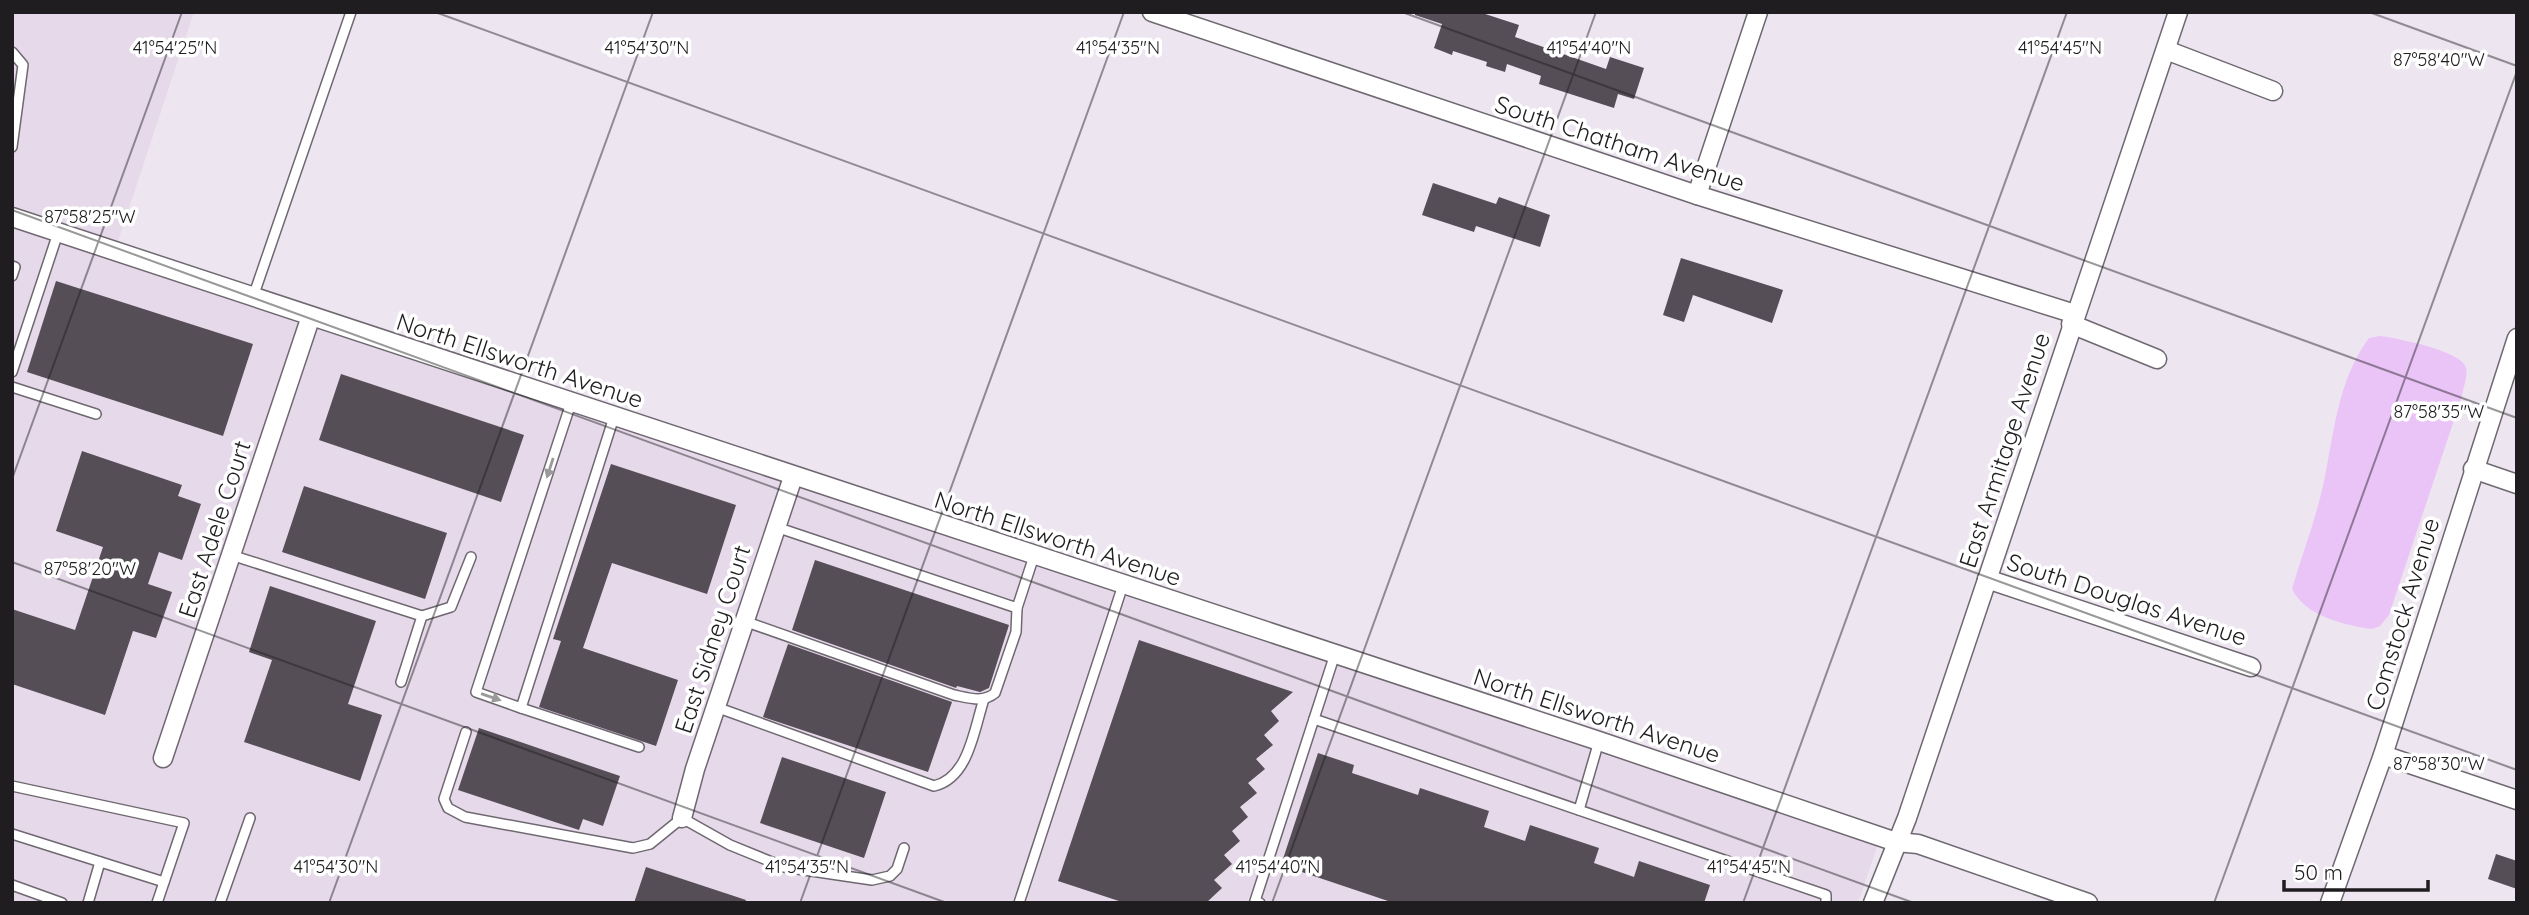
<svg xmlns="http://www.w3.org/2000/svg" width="2529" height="915" font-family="Quicksand,sans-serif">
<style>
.built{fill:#e6d9ea}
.green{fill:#eac4f7}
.building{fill:#554e57}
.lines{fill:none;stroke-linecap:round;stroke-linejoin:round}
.service-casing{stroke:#6f6871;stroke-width:12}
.minor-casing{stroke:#6f6871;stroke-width:21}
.service{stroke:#fff;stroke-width:9}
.minor{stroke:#fff;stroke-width:18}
.oneway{fill:#9a999b}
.ticks{fill:none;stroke:#1f1d20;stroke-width:2;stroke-opacity:0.45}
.labels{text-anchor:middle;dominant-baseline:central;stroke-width:7;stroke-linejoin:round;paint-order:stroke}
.street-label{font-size:24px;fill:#1f1d20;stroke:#fff}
.ticks-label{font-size:18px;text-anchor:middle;fill:#1f1d20;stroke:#fff;stroke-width:7;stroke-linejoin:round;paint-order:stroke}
</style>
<rect width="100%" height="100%" fill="#ede5f0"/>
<g class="built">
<polygon points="12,12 194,12 117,244 12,208"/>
<polygon points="12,223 1878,844 1858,903 12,903"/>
</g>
<path class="green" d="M2380 336C2396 338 2463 351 2466 368 2468 376 2463 388 2462 396L2389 615 2380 626 2372 629C2344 625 2305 616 2292 589 2302 555 2315 521 2323 486 2334 435 2337 381 2369 338Z"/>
<g class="building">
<polygon points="1415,12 1479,12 1519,25 1515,37 1606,69 1610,57 1644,68 1634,99 1618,94 1614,108 1539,84 1541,76 1507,64 1505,72 1486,66 1487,62 1453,51 1452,55 1434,48 1442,24 1415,15"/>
<polygon points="1433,183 1496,204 1499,197 1550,215 1540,247 1476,226 1474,232 1422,215"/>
<polygon points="1681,258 1783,290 1772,323 1693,295 1684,322 1663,315"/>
<polygon points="56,281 253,344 223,436 27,372"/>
<polygon points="341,374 524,435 501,502 319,440"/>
<polygon points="82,451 182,485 178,496 201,504 182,560 159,552 148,584 172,592 156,638 133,631 105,715 12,684 12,609 75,630 103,547 56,531"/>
<polygon points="611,464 736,505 707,594 612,563 583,648 678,680 656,746 539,707 561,641 553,639"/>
<polygon points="304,486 447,533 425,599 282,552"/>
<polygon points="815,560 1009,625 989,688 980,692 957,686 956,688 792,630"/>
<polygon points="270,586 376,621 348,704 382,715 360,781 244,742 272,660 249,652"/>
<polygon points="1139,640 1293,692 1271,711 1279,721 1264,735 1273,745 1256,759 1265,769 1248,783 1257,793 1240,807 1248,817 1232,831 1240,841 1224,855 1232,864 1214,880 1222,888 1206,903 1125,903 1058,881"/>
<polygon points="788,644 952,702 928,772 763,717"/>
<polygon points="479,728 620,776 603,826 583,819 579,830 458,790"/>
<polygon points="1318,753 1354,765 1352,773 1418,795 1420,788 1489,811 1484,827 1525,841 1530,825 1599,848 1594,863 1634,877 1639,861 1710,885 1704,903 1394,903 1281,865"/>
<polygon points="782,757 886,792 864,858 760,823"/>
<polygon points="2496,854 2517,861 2517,889 2488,879"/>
<polygon points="646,867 746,900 745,903 634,903"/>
</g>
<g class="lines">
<g class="service-casing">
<g id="service">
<polyline points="12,52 23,65 12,147"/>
<polyline points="12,266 15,267 12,276"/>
<polyline points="253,297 351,12"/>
<polyline points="12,372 58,233"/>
<polyline points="12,387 96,414"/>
<polyline points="571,403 476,692 521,708 614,417"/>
<polyline points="776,527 1017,608 1034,556"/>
<polyline points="231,555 422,616 401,682"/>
<polyline points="422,616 451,607 471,557"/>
<path d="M744 621 954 695C969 698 983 703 995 693L1016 632 1017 608"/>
<path d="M716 707 934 786C969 778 974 729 984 699"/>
<polyline points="521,708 639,747"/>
<polyline points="1314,719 1826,895 1826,903"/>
<polyline points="466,732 444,799 448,808 465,817 633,848 650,844 682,818 730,845 784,867 872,880 890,876 897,869 904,848"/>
<polyline points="12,786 184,823 157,903"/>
<polyline points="1579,810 1599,741"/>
<polyline points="12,834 164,882"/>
<polyline points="12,885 62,903"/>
<polyline points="88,903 100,862"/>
<polyline points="220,903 250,818"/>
<polyline points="1019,903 1123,585"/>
<polyline points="1260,903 1255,901 1335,654"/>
</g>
</g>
<g class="minor-casing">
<g id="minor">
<polyline points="1152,12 1697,195 2075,314"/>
<polyline points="2166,50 2273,91"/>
<polyline points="1697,195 1758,12"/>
<polyline points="12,217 1599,741 1896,842 1918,844 2088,903"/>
<polyline points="2071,324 2157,359"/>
<polyline points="2473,469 2517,484"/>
<polyline points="1987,579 2251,667"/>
<polyline points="2383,755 2517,800"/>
<polyline points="163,758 311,316"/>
<polyline points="682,818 695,769 793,477"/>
<polyline points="1873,903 1907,818 2178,12"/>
<polyline points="2330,903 2383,755 2517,338"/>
</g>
</g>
<use href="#service" class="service"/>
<use href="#minor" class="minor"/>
</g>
<defs><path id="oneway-solid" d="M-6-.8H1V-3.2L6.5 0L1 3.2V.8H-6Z" transform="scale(1.75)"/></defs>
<g class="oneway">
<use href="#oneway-solid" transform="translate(550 468) rotate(108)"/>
<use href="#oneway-solid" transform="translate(491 697) rotate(19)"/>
</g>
<path class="ticks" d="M435 12 2517 770M1402 12 2517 418M2369 12 2517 66M12 210 1914 903M12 479 182 12M12 562 947 903M329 903 653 12M800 903 1124 12M1272 903 1596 12M1743 903 2067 12M2214 903 2517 71"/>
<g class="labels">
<g class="street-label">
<text transform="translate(1620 143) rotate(18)">South Chatham Avenue</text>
<text transform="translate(520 360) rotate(18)">North Ellsworth Avenue</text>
<text transform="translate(2004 450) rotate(-72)">East Armitage Avenue</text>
<text transform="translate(214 529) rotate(-72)">East Adele Court</text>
<text transform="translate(1058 538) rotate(18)">North Ellsworth Avenue</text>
<text transform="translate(2127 599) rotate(18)">South Douglas Avenue</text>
<text transform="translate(2402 614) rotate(-73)">Comstock Avenue</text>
<text transform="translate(712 639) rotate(-72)">East Sidney Court</text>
<text transform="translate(1597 715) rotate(18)">North Ellsworth Avenue</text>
</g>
</g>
<g class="ticks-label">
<text x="647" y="54">41°54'30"N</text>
<text x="1589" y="54">41°54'40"N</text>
<text x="175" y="54">41°54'25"N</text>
<text x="1118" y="54">41°54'35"N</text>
<text x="2060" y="54">41°54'45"N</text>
<text x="2439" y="66">87°58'40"W</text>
<text x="90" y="223">87°58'25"W</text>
<text x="2439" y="418">87°58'35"W</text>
<text x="90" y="575">87°58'20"W</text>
<text x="2439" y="770">87°58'30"W</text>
<text x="336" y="873">41°54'30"N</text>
<text x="807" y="873">41°54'35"N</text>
<text x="1278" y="873">41°54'40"N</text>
<text x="1749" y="873">41°54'45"N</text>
</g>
<rect width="2529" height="915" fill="none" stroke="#1f1d20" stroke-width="28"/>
<path d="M2284 880v10h144v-10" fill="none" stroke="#1f1d20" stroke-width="3.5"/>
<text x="2294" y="880" font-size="21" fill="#1f1d20" stroke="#ffffff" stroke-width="5" paint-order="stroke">50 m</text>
</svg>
